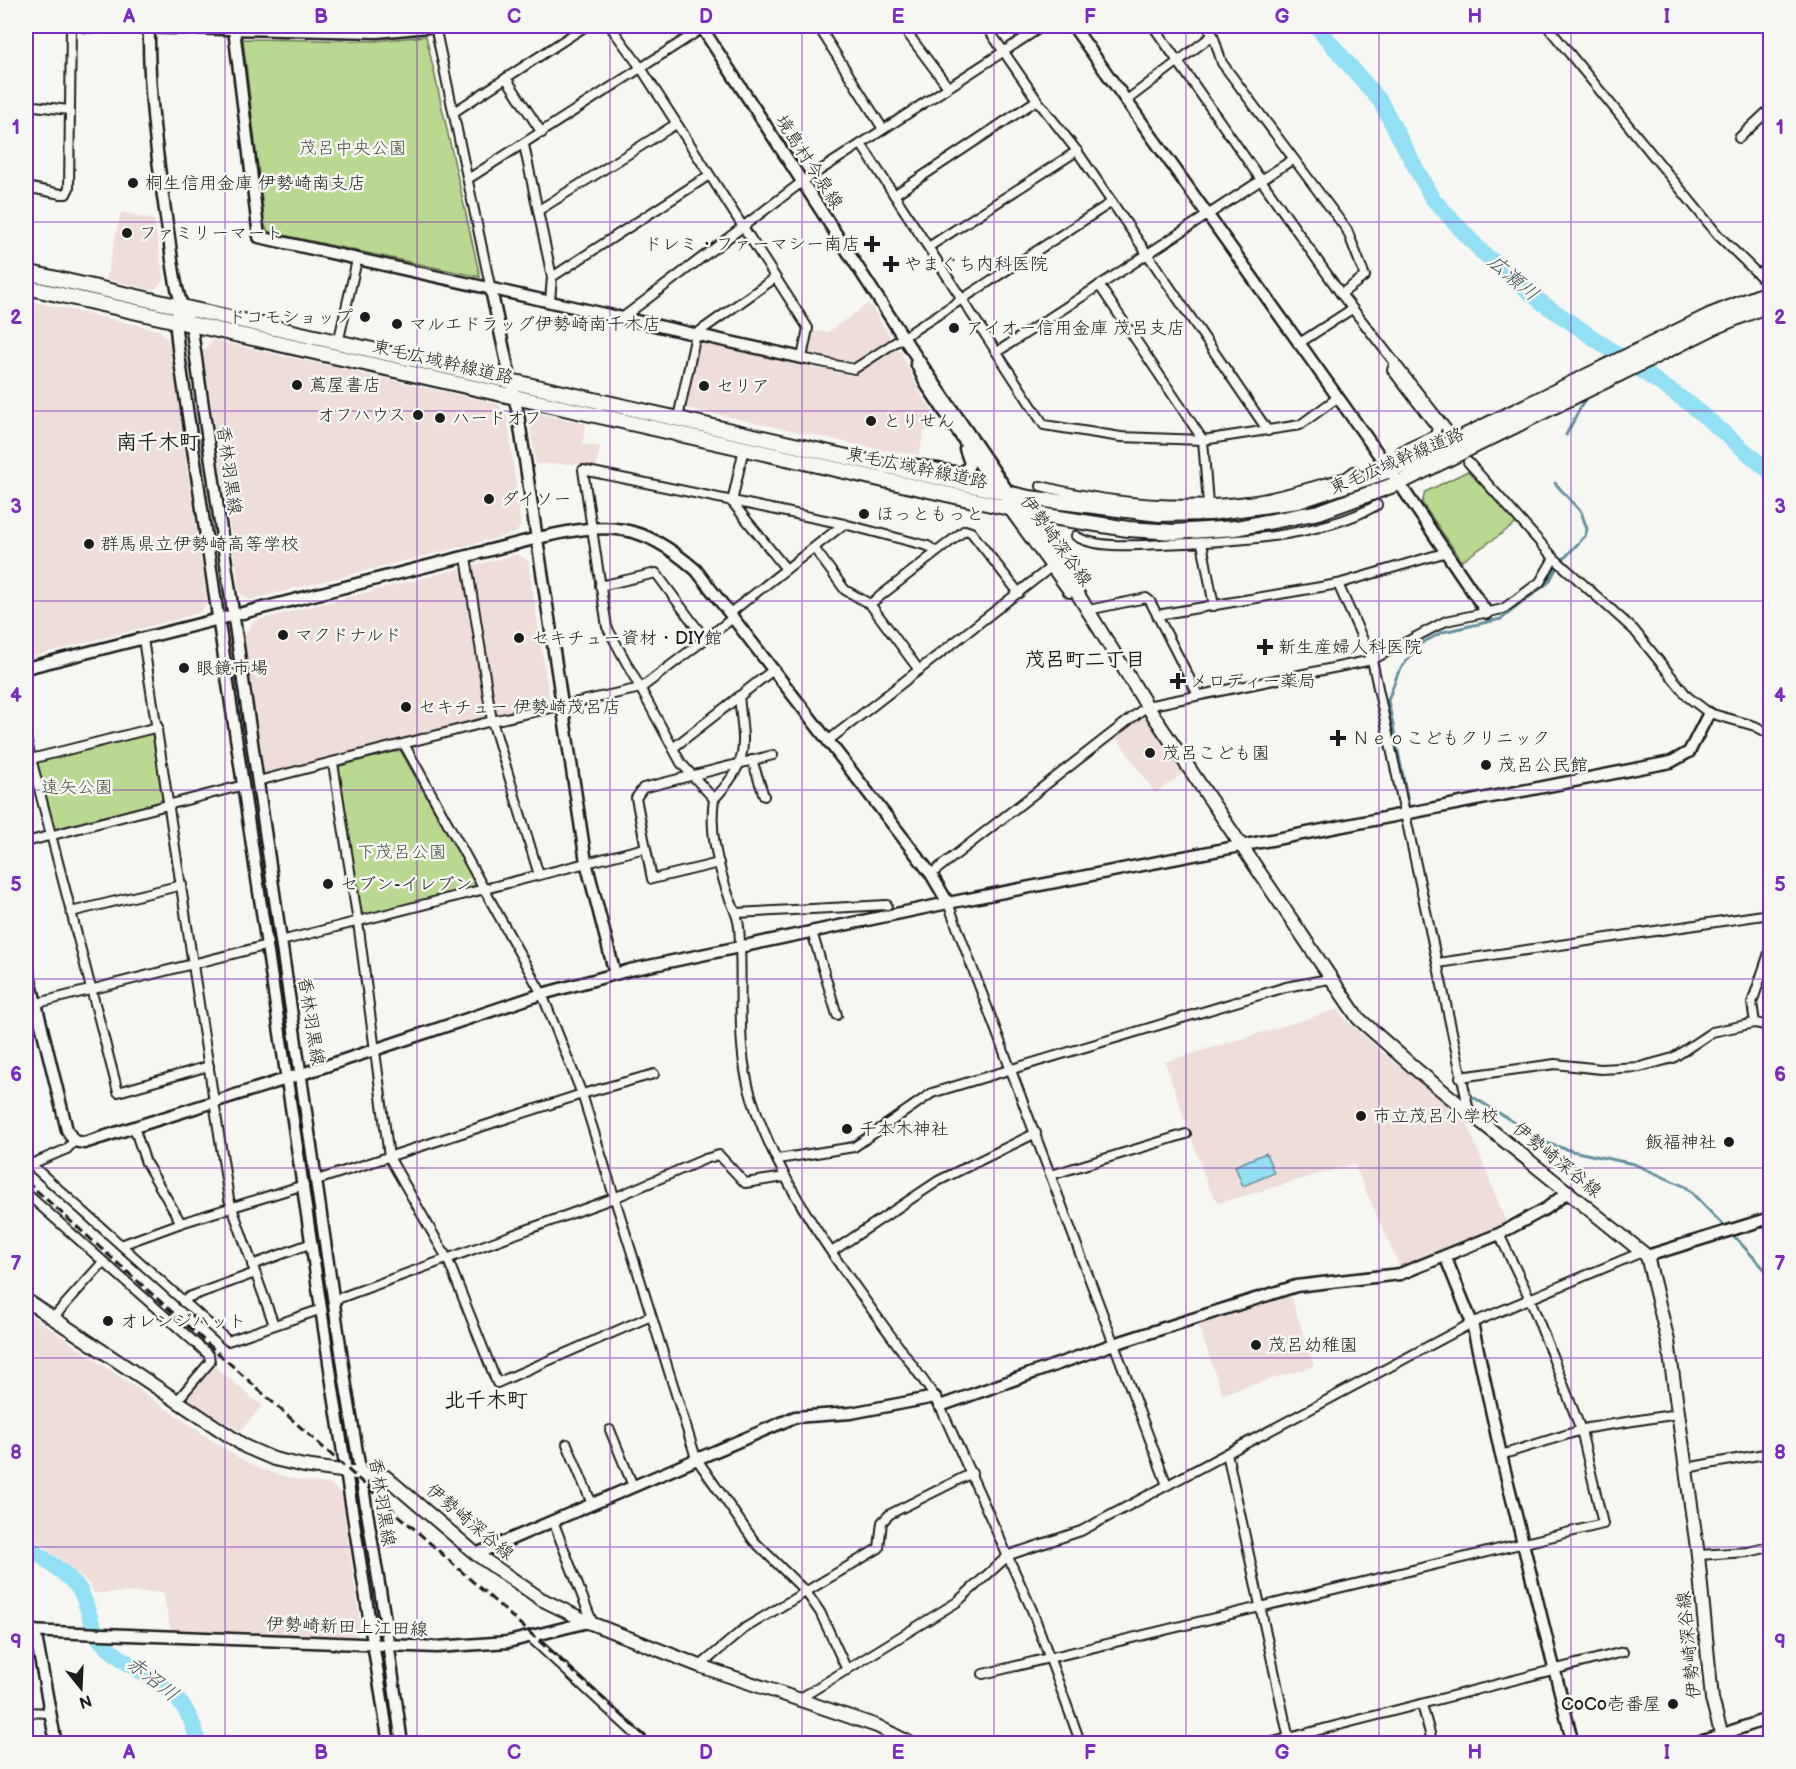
<svg xmlns="http://www.w3.org/2000/svg" width="1796" height="1769" font-family="'Balsamiq Sans','Klee One',sans-serif">
<style>
.built{fill:#efddd9}
.green{fill:#b9d890;stroke:#6a7a56;stroke-width:1.5}
.water{fill:#93dff3;stroke:#63919d;stroke-width:1.5}
.lines{fill:none;stroke-linecap:round;stroke-linejoin:round}
.stream{stroke:#63919d;stroke-width:3}
.river{stroke:#93dff3;stroke-width:16}
.street-casing{stroke:#1c1c1c;stroke-width:12}
.secondary-casing{stroke:#1c1c1c;stroke-width:15}
.primary-casing{stroke:#1c1c1c;stroke-width:16}
.highway-casing{stroke:#1c1c1c;stroke-width:18}
.street{stroke:#f6f6f2;stroke-width:8}
.secondary{stroke:#f6f6f2;stroke-width:10}
.primary{stroke:#f6f6f2;stroke-width:12}
.highway{stroke:#f6f6f2;stroke-width:14}
.rail{stroke:#1c1c1c;stroke-width:3;stroke-dasharray:9 4.5;stroke-linecap:butt}
.grid{fill:none;stroke:#7b2cbf;stroke-width:1.5;stroke-opacity:0.55}
.poi-dot{fill:#1c1c1c;stroke:#f6f6f2;stroke-width:2}
.labels{text-anchor:middle;dominant-baseline:central;stroke-width:5;stroke-linejoin:round;paint-order:stroke}
.park-label{font-size:18px;fill:#4b543f;stroke:#f6f6f2}
.street-label{font-size:18px;fill:#1c1c1c;stroke:#f6f6f2}
.poi-label{font-size:18px;fill:#1c1c1c;stroke:#f6f6f2;text-anchor:start}
.water-label{font-size:20px;font-style:italic;fill:#40565c;stroke:#f6f6f2}
.neighbourhood-label{font-size:20px;font-weight:bold;fill:#1c1c1c;stroke:#f6f6f2}
.quarter-label{font-size:21px;font-weight:bold;fill:#1c1c1c;stroke:#f6f6f2}
.neatline{fill:none;stroke:#7b2cbf;stroke-width:2}
.grid-label{font-size:20px;text-anchor:middle;font-weight:bold;fill:#7b2cbf}
</style>
<rect width="100%" height="100%" fill="#f6f6f2"/>
<filter id="ink" filterUnits="userSpaceOnUse"><feTurbulence type="fractalNoise" baseFrequency=".0167" numOctaves="2"/><feDisplacementMap in="SourceGraphic" scale="12" xChannelSelector="R" yChannelSelector="G"/><feConvolveMatrix kernelMatrix="1 2 1 2 8 2 1 2 1" color-interpolation-filters="sRGB"/></filter>
<g filter="url(#ink)">
<g class="built">
<polygon points="121,212 154,220 164,280 153,290 106,279"/>
<polygon points="26,300 159,330 169,341 207,602 200,613 26,658"/>
<polygon points="869,303 890,336 889,339 850,364 809,355 806,351 811,331 828,332"/>
<polygon points="213,340 498,404 507,415 521,525 516,533 249,600 240,593 203,351"/>
<polygon points="704,342 853,376 896,349 901,352 920,393 940,421 924,432 919,455 878,449 683,407 696,345"/>
<polygon points="536,413 586,424 582,444 600,447 596,467 577,464 536,464 529,421"/>
<polygon points="518,554 528,561 550,702 270,775 265,772 244,636 254,621"/>
<polygon points="1138,716 1150,718 1187,771 1155,793 1114,734"/>
<polygon points="1339,1009 1341,1015 1383,1053 1466,1120 1506,1222 1400,1268 1354,1164 1219,1203 1208,1186 1165,1062"/>
<polygon points="1290,1294 1314,1366 1222,1394 1198,1323"/>
<polygon points="26,1312 232,1454 260,1469 293,1479 332,1485 341,1494 360,1622 355,1636 171,1630 163,1592 93,1593 90,1584 26,1532"/>
<polygon points="213,1365 262,1406 240,1431 190,1400 186,1394"/>
</g>
<g class="green">
<polygon points="426,36 480,277 269,232 265,227 243,39 375,41"/>
<polygon points="1468,471 1517,523 1462,561 1422,503 1425,492"/>
<polygon points="151,734 154,736 163,798 160,802 55,829 51,826 35,764 38,761"/>
<polygon points="400,750 477,885 365,915 360,911 338,769 340,766"/>
</g>
<polygon class="water" points="1266,1153 1274,1173 1243,1186 1235,1166"/>
<g class="lines">
<g class="stream">
<polyline points="1604,362 1611,348"/>
<polyline points="1566,435 1586,397"/>
<polyline points="1409,807 1388,700 1398,673 1418,645 1443,632 1501,619 1549,582 1558,565 1585,536 1587,529 1581,512 1555,483"/>
<polyline points="1473,1097 1549,1144 1572,1151 1634,1164 1686,1187 1726,1228"/>
<polyline points="1731,1233 1770,1275"/>
</g>
<g class="river">
<polyline points="1316,26 1380,101 1432,198 1482,252 1541,302 1690,404 1770,472"/>
<path d="M26 1544C40 1557 69 1574 79 1589 89 1604 90 1630 103 1643 141 1681 187 1682 198 1744"/>
</g>
<g class="street-casing">
<g id="street">
<polyline points="435,26 491,290"/>
<polyline points="610,26 641,68 808,328 802,358 854,369 1112,202"/>
<polyline points="818,26 883,129"/>
<polyline points="902,26 948,87"/>
<polyline points="986,26 1037,100 1077,151 1268,431"/>
<polyline points="1153,26 1341,294 1449,432"/>
<polyline points="1207,26 1213,35 1222,63 1347,230 1365,276 1341,294"/>
<polyline points="1547,26 1718,235 1766,282"/>
<polyline points="1127,100 1213,35"/>
<polyline points="26,105 69,110"/>
<polyline points="454,112 506,78"/>
<polyline points="542,133 506,78 586,26"/>
<polyline points="1739,138 1770,109"/>
<polyline points="861,144 1044,425 1121,437 1203,440 1300,425 1337,398"/>
<polyline points="524,145 552,277 550,301"/>
<polyline points="468,179 703,28"/>
<polyline points="26,187 61,194 66,194 69,188 71,26"/>
<polyline points="894,195 1037,100"/>
<polyline points="539,210 676,124"/>
<polyline points="930,246 1077,151"/>
<polyline points="1758,273 1770,269"/>
<polyline points="552,277 708,176"/>
<polyline points="1099,285 1203,440 1208,504"/>
<polyline points="622,318 802,182 1043,26"/>
<polyline points="338,343 357,260"/>
<polyline points="1298,344 1352,309"/>
<polyline points="997,352 1292,160"/>
<polyline points="1395,362 1392,370 1437,428 1435,435 1401,451"/>
<polyline points="678,418 696,334 775,278"/>
<polyline points="1468,462 1554,558 1634,630 1688,697 1709,713 1755,726 1770,734"/>
<path d="M1041 486C1112 504 1184 510 1256 500 1286 495 1316 485 1346 477L1354 471"/>
<polyline points="732,502 786,569"/>
<polyline points="732,502 744,448"/>
<path d="M1076 536C1095 549 1140 545 1162 544 1227 542 1319 538 1377 505"/>
<polyline points="1202,543 1214,606"/>
<polyline points="814,548 845,590 870,604 919,670"/>
<polyline points="466,557 492,721 539,875"/>
<polyline points="1338,584 1372,660 1469,1111"/>
<polyline points="600,586 656,573 705,639"/>
<polyline points="870,604 965,530 971,532 1019,593"/>
<polyline points="730,613 844,524"/>
<polyline points="1087,613 1093,609 1146,598 1150,601 1198,695"/>
<polyline points="1157,615 1338,584 1447,552"/>
<polyline points="143,639 229,1199 274,1325"/>
<polyline points="26,739 118,1092 209,1066"/>
<polyline points="829,740 1051,567"/>
<polyline points="404,744 542,994 582,1094 696,1458 754,1541 806,1592 820,1612 847,1670"/>
<polyline points="673,748 773,670"/>
<polyline points="31,759 158,727"/>
<polyline points="752,760 764,796"/>
<polyline points="333,763 358,922 389,1157 448,1260 497,1383 651,1316"/>
<polyline points="258,781 492,721 641,688 733,618"/>
<path d="M714 799C751 760 744 747 739 696"/>
<polyline points="26,842 244,785"/>
<polyline points="719,863 652,879 636,798 643,788 773,755"/>
<polyline points="931,874 1147,706 1372,660 1446,621 1503,609 1540,582 1554,558"/>
<polyline points="948,903 1167,1485"/>
<polyline points="71,912 182,885"/>
<polyline points="736,913 887,905"/>
<polyline points="812,932 837,1015"/>
<polyline points="281,941 645,848"/>
<polyline points="1438,963 1770,914"/>
<polyline points="26,1006 268,945"/>
<polyline points="1755,1023 1752,1003 1770,950"/>
<polyline points="1460,1077 1555,1064 1601,1069 1640,1067 1673,1058 1712,1032 1755,1023 1770,1026"/>
<polyline points="134,1127 146,1163 181,1223"/>
<polyline points="778,1159 854,1147 932,1093 1286,987 1329,979"/>
<polyline points="26,1160 228,1341 322,1309"/>
<polyline points="29,1165 67,1149 74,1141"/>
<polyline points="1051,1175 1186,1134"/>
<polyline points="317,1180 582,1094 654,1074"/>
<polyline points="26,1193 209,1355 210,1362 176,1402"/>
<polyline points="121,1245 181,1223 304,1185"/>
<polyline points="833,1251 938,1181 1036,1133"/>
<polyline points="252,1265 312,1243"/>
<polyline points="334,1300 614,1198 705,1159 719,1155 745,1183 785,1177"/>
<polyline points="183,1302 189,1297 255,1273"/>
<polyline points="53,1318 103,1262"/>
<path d="M935 1397C870 1303 788 1210 752 1099 734 1044 744 984 739 927 738 916 733 907 729 897 718 866 709 832 714 799L681 763 607 627 583 470 844 524 928 546 936 552"/>
<polyline points="940,1406 1032,1610 1081,1744"/>
<polyline points="610,1430 633,1486"/>
<polyline points="567,1444 592,1504"/>
<polyline points="1227,1453 1290,1744"/>
<polyline points="1501,1455 1588,1428 1678,1414"/>
<polyline points="1686,1468 1770,1453"/>
<polyline points="553,1521 593,1624"/>
<polyline points="1698,1555 1748,1552 1770,1547"/>
<polyline points="530,1637 646,1744"/>
<polyline points="700,1666 745,1628 879,1548 882,1522 890,1514 972,1473"/>
<polyline points="983,1674 1603,1524 1581,1430 1530,1299 1499,1234"/>
<polyline points="799,1699 957,1602 1009,1555 1081,1531 1472,1323 1642,1252"/>
<polyline points="1422,1705 1433,1744"/>
<polyline points="26,1712 50,1713"/>
<polyline points="1265,1744 1623,1652"/>
</g>
</g>
<g class="secondary-casing">
<g id="secondary">
<polyline points="86,26 377,32 438,26"/>
<path d="M149 26C148 95 158 163 168 231 173 263 174 296 191 324L346 1386 385 1620 402 1744"/>
<polyline points="701,26 909,346 1009,493"/>
<polyline points="1073,26 1399,483 1487,613"/>
<polyline points="234,29 259,237 802,358"/>
<polyline points="491,290 518,414 586,862 615,974"/>
<polyline points="177,314 175,320 178,348 333,1389 389,1744"/>
<polyline points="916,363 926,384 993,484"/>
<polyline points="901,465 917,465 960,473 967,469 970,463 965,449"/>
<path d="M26 668 538 538C607 522 640 521 696 570L931 874 948 903"/>
<polyline points="26,963 67,1130 74,1141 84,1143 302,1074 542,994 630,970 948,903 1671,762 1689,752 1709,713"/>
<polyline points="1445,1256 1472,1323 1501,1455 1573,1744"/>
<polyline points="1647,1256 1770,1218"/>
<polyline points="476,1554 795,1417 851,1413 935,1397 940,1406 1114,1344 1296,1286 1400,1274 1499,1234 1547,1208 1569,1191"/>
<polyline points="26,1631 437,1647 508,1642 588,1622"/>
<polyline points="35,1631 56,1744"/>
<polyline points="1694,1744 1770,1718"/>
</g>
</g>
<g class="primary-casing">
<g id="primary">
<polyline points="1009,493 1040,533 1147,706 1358,1018 1418,1071 1647,1256 1668,1341 1698,1555 1712,1699 1724,1744"/>
<polyline points="1006,503 1070,591"/>
<polyline points="26,1300 246,1447 274,1459 304,1466 386,1477 476,1554 541,1599 588,1622 700,1666 877,1726 912,1744"/>
</g>
</g>
<g class="highway-casing">
<g id="highway">
<polyline points="26,272 1029,498 1159,514 1210,513 1298,501 1408,464 1709,316 1770,292"/>
<polyline points="26,287 1040,515 1128,529 1174,532 1236,528 1319,512 1399,483 1716,326 1770,304"/>
</g>
</g>
<use href="#street" class="street"/>
<use href="#secondary" class="secondary"/>
<use href="#primary" class="primary"/>
<use href="#highway" class="highway"/>
<polyline class="rail" points="26,1181 654,1744"/>
</g>
</g>
<path class="grid" d="M225 26V1744M417 26V1744M610 26V1744M802 26V1744M994 26V1744M1186 26V1744M1379 26V1744M1571 26V1744M26 222H1770M26 411H1770M26 601H1770M26 790H1770M26 979H1770M26 1168H1770M26 1358H1770M26 1547H1770"/>
<g class="poi-dot">
<circle cx="133" cy="183" r="6"/>
<circle cx="127" cy="233" r="6"/>
<path d="M869 235h6v6h6v6h-6v6h-6v-6h-6v-6h6z"/>
<path d="M888 255h6v6h6v6h-6v6h-6v-6h-6v-6h6z"/>
<circle cx="365" cy="317" r="6"/>
<circle cx="397" cy="324" r="6"/>
<circle cx="954" cy="328" r="6"/>
<circle cx="297" cy="385" r="6"/>
<circle cx="704" cy="386" r="6"/>
<circle cx="418" cy="415" r="6"/>
<circle cx="440" cy="418" r="6"/>
<circle cx="871" cy="421" r="6"/>
<circle cx="489" cy="499" r="6"/>
<circle cx="864" cy="514" r="6"/>
<circle cx="89" cy="544" r="6"/>
<circle cx="283" cy="635" r="6"/>
<circle cx="519" cy="638" r="6"/>
<path d="M1262 638h6v6h6v6h-6v6h-6v-6h-6v-6h6z"/>
<circle cx="184" cy="668" r="6"/>
<path d="M1175 672h6v6h6v6h-6v6h-6v-6h-6v-6h6z"/>
<circle cx="406" cy="707" r="6"/>
<path d="M1335 729h6v6h6v6h-6v6h-6v-6h-6v-6h6z"/>
<circle cx="1150" cy="753" r="6"/>
<circle cx="1486" cy="765" r="6"/>
<circle cx="328" cy="884" r="6"/>
<circle cx="1361" cy="1116" r="6"/>
<circle cx="847" cy="1129" r="6"/>
<circle cx="1729" cy="1142" r="6"/>
<circle cx="108" cy="1321" r="6"/>
<circle cx="1256" cy="1345" r="6"/>
<circle cx="1673" cy="1704" r="6"/>
</g>
<g class="labels">
<g class="park-label">
<text x="353" y="148">茂呂中央公園</text>
<text x="77" y="787">遠矢公園</text>
<text x="402" y="852">下茂呂公園</text>
</g>
<g class="street-label">
<text transform="translate(809 162) rotate(57)">境島村今泉線</text>
<text transform="translate(443 362) rotate(13)">東毛広域幹線道路</text>
<text transform="translate(1397 461) rotate(-23)">東毛広域幹線道路</text>
<text transform="translate(917 468) rotate(12)">東毛広域幹線道路</text>
<text transform="translate(229 470) rotate(82)">香林羽黒線</text>
<text transform="translate(1056 541) rotate(54)">伊勢崎深谷線</text>
<text transform="translate(311 1021) rotate(81)">香林羽黒線</text>
<text transform="translate(1557 1160) rotate(39)">伊勢崎深谷線</text>
<text transform="translate(382 1502) rotate(81)">香林羽黒線</text>
<text transform="translate(470 1522) rotate(40)">伊勢崎深谷線</text>
<text transform="translate(347 1627) rotate(2)">伊勢崎新田上江田線</text>
<text transform="translate(1689 1645) rotate(-96)">伊勢崎深谷線</text>
</g>
<g class="poi-label">
<text x="145" y="183">桐生信用金庫 伊勢崎南支店</text>
<text x="139" y="233">ファミリーマート</text>
<text x="860" y="244" text-anchor="end">ドレミ・ファーマシー南店</text>
<text x="904" y="264">やまぐち内科医院</text>
<text x="353" y="317" text-anchor="end">ドコモショップ</text>
<text x="409" y="324">マルエドラッグ伊勢崎南千木店</text>
<text x="966" y="328">アイオー信用金庫 茂呂支店</text>
<text x="309" y="385">蔦屋書店</text>
<text x="716" y="386">セリア</text>
<text x="406" y="415" text-anchor="end">オフハウス</text>
<text x="452" y="418">ハードオフ</text>
<text x="883" y="421">とりせん</text>
<text x="501" y="499">ダイソー</text>
<text x="876" y="514">ほっともっと</text>
<text x="101" y="544">群馬県立伊勢崎高等学校</text>
<text x="295" y="635">マクドナルド</text>
<text x="531" y="638">セキチュー資材・DIY館</text>
<text x="1278" y="647">新生産婦人科医院</text>
<text x="196" y="668">眼鏡市場</text>
<text x="1190" y="681">メロディー薬局</text>
<text x="418" y="707">セキチュー 伊勢崎茂呂店</text>
<text x="1352" y="738">Ｎｅｏこどもクリニック</text>
<text x="1162" y="753">茂呂こども園</text>
<text x="1498" y="765">茂呂公民館</text>
<text x="340" y="884">セブン-イレブン</text>
<text x="1373" y="1116">市立茂呂小学校</text>
<text x="859" y="1129">千本木神社</text>
<text x="1717" y="1142" text-anchor="end">飯福神社</text>
<text x="120" y="1321">オレンジハット</text>
<text x="1268" y="1345">茂呂幼稚園</text>
<text x="1661" y="1704" text-anchor="end">CoCo壱番屋</text>
</g>
<g class="water-label">
<text transform="translate(1513 278) rotate(40)">広瀬川</text>
<text transform="translate(152 1679) rotate(38)">赤沼川</text>
</g>
<g class="neighbourhood-label">
<text x="1085" y="660">茂呂町二丁目</text>
</g>
<g class="quarter-label">
<text x="158" y="442">南千木町</text>
<text x="486" y="1400">北千木町</text>
</g>
</g>
<rect width="1796" height="1769" fill="none" stroke="#f6f6f2" stroke-width="66"/>
<g transform="translate(81 1688) rotate(162)" stroke="#f6f6f2" stroke-width="4.5" paint-order="stroke">
<path d="M0-4.5L10 22L0 15L-10 22Z" fill="#1c1c1c"/>
<text y="-9" font-size="16" font-weight="bold" text-anchor="middle" fill="#1c1c1c">N</text>
</g>
<rect x="33" y="33" width="1730" height="1703" class="neatline"/>
<g class="grid-label">
<text x="129" y="23">A</text>
<text x="321" y="23">B</text>
<text x="514" y="23">C</text>
<text x="706" y="23">D</text>
<text x="898" y="23">E</text>
<text x="1090" y="23">F</text>
<text x="1282" y="23">G</text>
<text x="1475" y="23">H</text>
<text x="1667" y="23">I</text>
<text x="16" y="134">1</text>
<text x="1780" y="134">1</text>
<text x="16" y="324">2</text>
<text x="1780" y="324">2</text>
<text x="16" y="513">3</text>
<text x="1780" y="513">3</text>
<text x="16" y="702">4</text>
<text x="1780" y="702">4</text>
<text x="16" y="891">5</text>
<text x="1780" y="891">5</text>
<text x="16" y="1081">6</text>
<text x="1780" y="1081">6</text>
<text x="16" y="1270">7</text>
<text x="1780" y="1270">7</text>
<text x="16" y="1459">8</text>
<text x="1780" y="1459">8</text>
<text x="16" y="1648">9</text>
<text x="1780" y="1648">9</text>
<text x="129" y="1759">A</text>
<text x="321" y="1759">B</text>
<text x="514" y="1759">C</text>
<text x="706" y="1759">D</text>
<text x="898" y="1759">E</text>
<text x="1090" y="1759">F</text>
<text x="1282" y="1759">G</text>
<text x="1475" y="1759">H</text>
<text x="1667" y="1759">I</text>
</g>
</svg>
